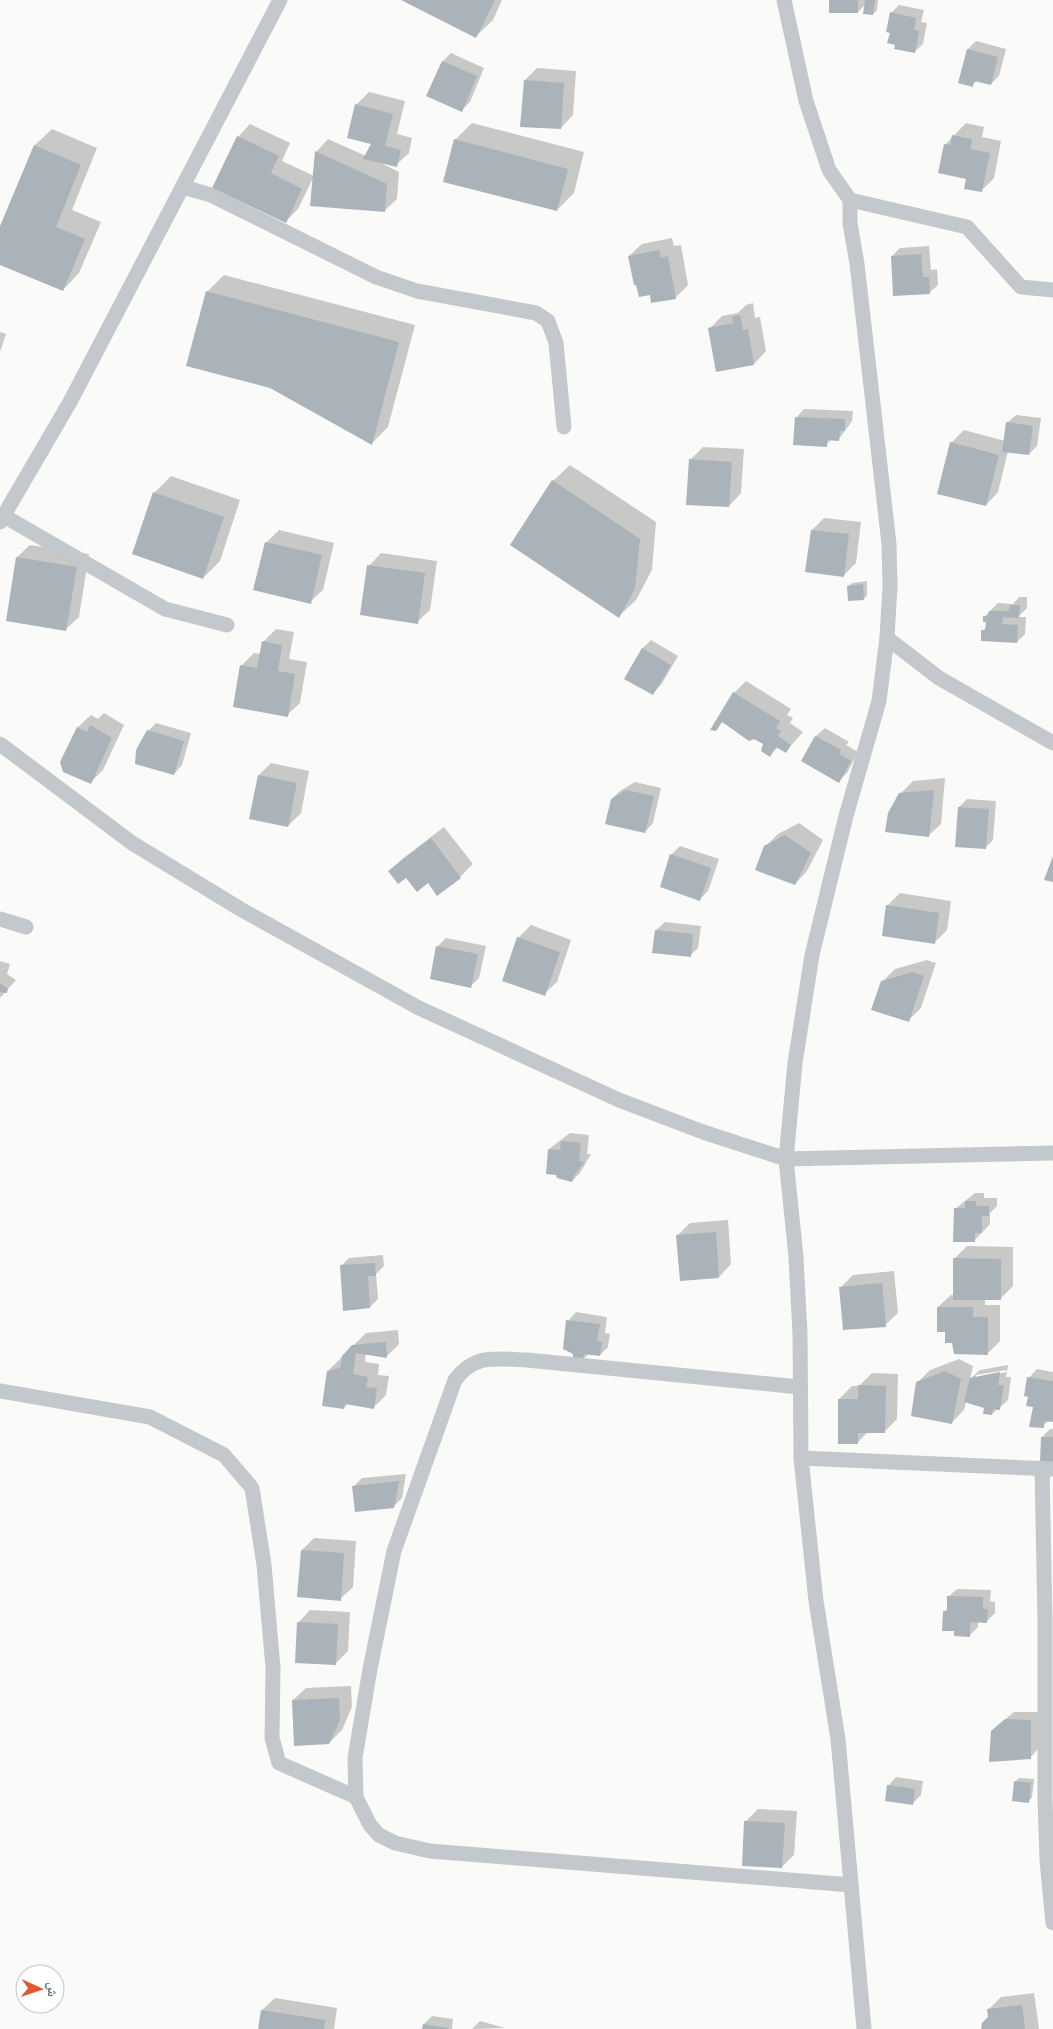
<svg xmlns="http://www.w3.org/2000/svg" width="1053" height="2029" font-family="'PT Sans','Noto Naskh Arabic',sans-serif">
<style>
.shadow{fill:#0003}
.building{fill:#aab3b9}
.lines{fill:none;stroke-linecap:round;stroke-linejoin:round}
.street{stroke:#c3c8cc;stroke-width:15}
</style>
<rect width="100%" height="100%" fill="#fafaf8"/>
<g class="shadow">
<polygon points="403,0 502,0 493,20 476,36"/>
<polygon points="830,0 878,0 877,10 873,14 866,4 858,12"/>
<polygon points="899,5 924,10 921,22 927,23 923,44 914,52 896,44 891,32 891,13"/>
<polygon points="976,41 1006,49 999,76 991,84 977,81 972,85 968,49"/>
<polygon points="451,53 484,68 470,102 461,111 443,61"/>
<polygon points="537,68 576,71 573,115 561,128 525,80"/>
<polygon points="369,92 405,101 397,134 412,138 409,153 396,165 381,163 399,172 397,199 384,211 313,178 298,209 285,222 238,137 250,124 290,143 282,161 314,176 316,152 328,139 366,156 373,143 356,105"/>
<polygon points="472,123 584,152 574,193 557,210 455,140"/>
<polygon points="966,123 984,127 982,137 1001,141 994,178 981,191 967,178 945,145"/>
<polygon points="52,129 97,148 72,210 101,222 79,273 63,290 0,264 0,229 35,145"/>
<polygon points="672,238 674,246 681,245 688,285 676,297 652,302 651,294 629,256 642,244"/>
<polygon points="929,246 931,270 937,269 938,285 929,293 892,256 900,248"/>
<polygon points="224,275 415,325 388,427 372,443 207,292"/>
<polygon points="753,303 755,318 760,317 766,351 754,364 710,328 722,316 738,313 746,305"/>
<polygon points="0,332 6,334 0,352"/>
<polygon points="804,409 853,411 852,421 839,439 832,439 826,445 796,418"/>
<polygon points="1016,415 1041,418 1037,446 1029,454 1008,451 998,492 986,505 951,443 964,430 1005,441 1007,423"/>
<polygon points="703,447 744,449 741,493 729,506 690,460"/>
<polygon points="570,465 656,522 652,570 636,600 619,616 553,481"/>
<polygon points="171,476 240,500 220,561 203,578 154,493"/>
<polygon points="824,518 861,522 856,563 843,576 812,530"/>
<polygon points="279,530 334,543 323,590 310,602 266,543"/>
<polygon points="30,545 89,554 79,617 66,629 17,557"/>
<polygon points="381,553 437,561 430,610 417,622 369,566"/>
<polygon points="867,581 867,595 864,599 848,586 852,583"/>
<polygon points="1019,597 1027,597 1027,608 1018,617 1026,617 1025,634 1017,642 983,631 987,626 984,617 998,603 1013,604"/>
<polygon points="276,629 294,632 289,659 307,662 300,703 287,715 241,666 254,653 261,654 263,642"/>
<polygon points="651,640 678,656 661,685 653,693 625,678 643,648"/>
<polygon points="746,681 791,709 787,715 793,718 790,723 803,732 786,751 778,747 770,755 764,743 723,721 715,729 734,693"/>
<polygon points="104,713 124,725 103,770 90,783 62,762 78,727 91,715 98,719"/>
<polygon points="156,723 191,733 182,765 174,774 148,731"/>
<polygon points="825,728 849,742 846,745 858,752 847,773 839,781 803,761 816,736"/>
<polygon points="271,763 309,771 301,813 288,826 259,775"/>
<polygon points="945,778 941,824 928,836 900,794 913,781"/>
<polygon points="635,782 661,788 653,823 645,832 612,799 620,791"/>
<polygon points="967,799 996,801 993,840 985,848 959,807"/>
<polygon points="799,823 823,840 807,871 795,884 765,847 778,834"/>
<polygon points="444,827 473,864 460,877 429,882 390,871 402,859"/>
<polygon points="680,846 719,859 708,891 700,899 661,886 672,854"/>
<polygon points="900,893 951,901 947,930 934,943 887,906"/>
<polygon points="665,922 701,926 698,948 690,956 656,930"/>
<polygon points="531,925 571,940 557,982 544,994 518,938"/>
<polygon points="446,938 486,946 479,978 471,986 431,978 438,946"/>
<polygon points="927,960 936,963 921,1008 908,1021 882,982 895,969"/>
<polygon points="0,961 10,964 7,974 16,980 0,998"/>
<polygon points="570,1133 589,1135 587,1154 591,1154 580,1173 572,1181 549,1149"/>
<polygon points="975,1193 984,1193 984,1198 997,1198 997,1206 990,1213 990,1224 974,1241 955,1209"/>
<polygon points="728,1220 731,1264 719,1277 678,1235 690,1223"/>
<polygon points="967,1246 1013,1247 1013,1286 1000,1299 985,1299 985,1305 1000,1305 1000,1341 987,1354 954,1342 946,1330 938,1307 951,1295 954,1295 954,1259"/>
<polygon points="383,1255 384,1266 376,1274 378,1299 370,1307 341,1266 349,1258"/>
<polygon points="894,1271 898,1313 885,1325 841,1287 853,1275"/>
<polygon points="576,1312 607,1317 605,1333 610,1334 608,1347 600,1355 589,1354 583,1359 568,1321"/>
<polygon points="398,1330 399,1344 387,1356 366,1353 365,1362 379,1364 378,1375 389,1376 386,1395 374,1407 348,1403 344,1408 328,1371 366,1333"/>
<polygon points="959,1359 973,1366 970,1379 980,1370 1008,1365 1007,1372 1006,1370 976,1375 976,1378 1007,1372 1006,1377 1011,1377 1008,1400 992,1414 986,1407 966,1402 964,1410 951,1423 917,1383 930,1370"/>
<polygon points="1037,1369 1053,1372 1053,1420 1049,1420 1043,1426 1030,1396 1029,1378"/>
<polygon points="872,1373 898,1374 897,1419 885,1431 869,1431 857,1443 839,1399 852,1386 859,1386"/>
<polygon points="1050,1429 1053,1429 1053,1463 1042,1437"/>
<polygon points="406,1474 402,1498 393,1507 354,1486 362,1478"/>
<polygon points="314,1538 356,1541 353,1587 340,1599 302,1550"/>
<polygon points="957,1589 991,1590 990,1601 995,1602 995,1613 987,1621 978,1621 978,1627 969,1636 956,1630 944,1612 948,1608 948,1597"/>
<polygon points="310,1610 350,1612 348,1651 336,1663 298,1623"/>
<polygon points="351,1686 352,1707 342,1730 329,1743 293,1700 306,1688"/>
<polygon points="1014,1712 1039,1712 1038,1749 1030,1758 1001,1723"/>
<polygon points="896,1777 923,1781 921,1795 912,1804 888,1786"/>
<polygon points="1019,1778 1034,1779 1032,1797 1029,1801 1016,1781"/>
<polygon points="758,1809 797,1811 794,1855 782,1867 746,1821"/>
<polygon points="1034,1993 1039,2029 983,2029 989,2017 988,2010 1001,1997"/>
<polygon points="275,1998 337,2008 334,2029 259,2029 262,2010"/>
<polygon points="432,2016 453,2019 452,2029 423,2029 424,2024"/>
<polygon points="480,2021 505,2028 472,2029"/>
</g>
<g class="building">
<polygon points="401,0 495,0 476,38"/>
<rect x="829" y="0" width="29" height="13"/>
<polygon points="865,0 875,0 873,15 863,14"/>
<polygon points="890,12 916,18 914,30 919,31 915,53 894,49 895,45 887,43 890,33 886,32"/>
<polygon points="967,49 998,57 991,85 974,81 973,87 958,83"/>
<polygon points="442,61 477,76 462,112 426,96"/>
<polygon points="524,80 564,83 561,129 520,127"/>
<polygon points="355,104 393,114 385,146 401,150 397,167 363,159 371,144 347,138"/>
<polygon points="952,135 972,139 970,149 990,153 982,192 964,189 966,179 938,173 944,144 950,145"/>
<polygon points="237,136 279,156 271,173 302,189 286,223 212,188"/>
<polygon points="454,139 568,169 557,211 443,182"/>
<polygon points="34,145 81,165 56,227 85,239 63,291 0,265 0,226"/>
<polygon points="315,151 387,184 385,212 310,206"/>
<polygon points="659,250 661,258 668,256 676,299 651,303 650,295 639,297 636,285 634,285 628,256"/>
<polygon points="921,254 923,277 929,277 930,294 893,296 891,256"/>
<polygon points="206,291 399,342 372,445 270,388 186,366"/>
<polygon points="740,315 743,330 748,329 754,365 716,372 708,328 733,323 732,317"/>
<polygon points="795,417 845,419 845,431 840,431 839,441 827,440 827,447 793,445"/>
<polygon points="1006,422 1033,426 1029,455 1002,452"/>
<polygon points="950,442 999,455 986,506 937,494"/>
<polygon points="689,459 732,462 729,507 686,505"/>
<polygon points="552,480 640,539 635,588 619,618 510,545"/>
<polygon points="153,492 224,517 203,579 132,554"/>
<polygon points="811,530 849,534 844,577 805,572"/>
<polygon points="265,542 322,555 311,604 253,590"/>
<polygon points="16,557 77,567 66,631 6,621"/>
<polygon points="367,565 425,573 418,624 360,615"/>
<polygon points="863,584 864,600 848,601 847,586"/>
<polygon points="1010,605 1020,605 1019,618 1003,617 1002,624 1018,625 1017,643 981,641 981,630 985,630 986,622 983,622 983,616 988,616 989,611 1009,611"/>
<polygon points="262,641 282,645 278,671 295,674 288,717 233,707 240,665 257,668"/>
<polygon points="642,648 671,665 653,695 624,679"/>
<polygon points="733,692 780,721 776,728 781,731 778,736 791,745 786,753 776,747 770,757 761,751 763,744 754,739 749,741 722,722 716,731 710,730"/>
<polygon points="90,725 112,738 91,784 63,772 60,762 77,727 87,732"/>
<polygon points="147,730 184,741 174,775 135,764 136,750"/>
<polygon points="815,736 841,750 839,754 851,761 839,783 801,761"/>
<polygon points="258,775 297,783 288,827 249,819"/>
<polygon points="626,790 654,796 645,833 605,824 611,799"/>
<polygon points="934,790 929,837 885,832 888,813 899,793"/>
<polygon points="958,807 989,809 986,849 955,847"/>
<polygon points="785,835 811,853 795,885 755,870 764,846"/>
<polygon points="431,838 461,878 437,896 428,883 417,892 406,878 398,884 388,871"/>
<polygon points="670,854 711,868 700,901 660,887"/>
<polygon points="1053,856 1053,882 1044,880"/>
<polygon points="886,905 939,913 935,944 882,936"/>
<polygon points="655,930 693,934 691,957 652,953"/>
<polygon points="517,937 560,952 545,996 502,981"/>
<polygon points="436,946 478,954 471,988 430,979"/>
<polygon points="913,972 924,976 909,1022 871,1010 881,981"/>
<polygon points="0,983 8,989 7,993 0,992"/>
<polygon points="561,1141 581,1143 579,1161 584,1162 574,1176 572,1182 557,1178 556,1175 546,1174 548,1149 560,1150"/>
<polygon points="965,1201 976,1201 976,1206 989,1206 989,1216 982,1216 982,1233 975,1233 975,1242 953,1242 954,1208 965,1208"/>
<polygon points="716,1232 719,1278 680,1281 676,1235"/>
<polygon points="953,1258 1001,1259 1001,1300 953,1300"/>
<polygon points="375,1263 376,1276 368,1276 370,1308 343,1311 340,1265"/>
<polygon points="882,1283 886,1327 843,1330 839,1287"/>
<polygon points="937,1307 973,1307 973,1317 988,1317 988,1355 954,1354 952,1343 945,1343 945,1332 937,1332"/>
<polygon points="566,1320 600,1324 597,1341 602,1342 600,1356 584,1354 583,1361 573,1359 573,1354 563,1349"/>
<polygon points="386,1342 387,1358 356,1353 353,1374 368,1377 366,1387 377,1388 374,1409 345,1404 344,1409 322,1406 327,1371 340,1368 342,1356 352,1345"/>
<polygon points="945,1371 961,1379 952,1424 911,1416 916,1382"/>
<polygon points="1000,1372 998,1385 1004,1385 1000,1410 993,1409 992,1415 983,1414 984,1408 964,1402 970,1378"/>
<polygon points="1027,1377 1053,1381 1053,1422 1044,1421 1044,1428 1029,1427 1033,1407 1026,1406 1028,1397 1024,1396"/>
<polygon points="858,1385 886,1386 885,1433 858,1433 858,1444 838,1444 838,1399 858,1399"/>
<polygon points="1041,1437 1053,1437 1053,1464 1040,1463"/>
<polygon points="399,1481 394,1508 355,1512 352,1486"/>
<polygon points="301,1550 344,1553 341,1601 297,1597"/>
<polygon points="947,1596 983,1597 983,1609 988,1609 987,1623 970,1622 970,1637 954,1636 954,1631 942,1631 943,1611 947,1611"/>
<polygon points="297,1622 338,1624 336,1665 295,1663"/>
<polygon points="339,1698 340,1720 329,1744 294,1746 292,1700"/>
<polygon points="1005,1719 1031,1720 1031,1759 989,1762 991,1731"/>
<polygon points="1014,1781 1031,1783 1029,1803 1012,1801"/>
<polygon points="887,1785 915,1789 913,1805 885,1801"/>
<polygon points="744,1821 785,1823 782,1868 742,1866"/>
<polygon points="1022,2005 1025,2029 981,2029 982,2023 988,2017 987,2009"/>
<polygon points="261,2010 325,2020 324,2029 258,2029"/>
<polygon points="423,2024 448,2028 448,2029 422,2029"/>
</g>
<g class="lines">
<g class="street">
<polyline points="784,0 806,101 829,170 850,200 850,223 857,264 889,544 890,586 887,638 879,701 846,816 812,955 795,1063 786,1159 796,1257 800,1334 801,1458 816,1601 838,1739 864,2029"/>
<polyline points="183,187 211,195 376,277 417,291 536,313 548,321 556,343 564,427"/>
<polyline points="850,200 967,227 1021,287 1053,290"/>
<polyline points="4,516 165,609 227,625"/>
<polyline points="0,522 70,402 280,0"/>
<polyline points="887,638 939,678 1053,743"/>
<polyline points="0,744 132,843 242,910 419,1008 619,1100 703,1132 786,1159 1053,1153"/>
<polyline points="0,919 26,927"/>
<path d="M800 1387 527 1360C496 1359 475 1353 455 1380L394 1551 370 1669 355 1758 356 1797 370 1825 379 1835 395 1843 430 1851 851 1885"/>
<polyline points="0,1391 150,1417 224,1455 252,1488 264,1565 273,1668 272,1738 279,1763 356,1797"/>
<polyline points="801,1458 1053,1469"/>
<polyline points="1042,1468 1045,1621 1045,1798 1047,1860 1053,1923"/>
</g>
</g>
<g transform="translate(40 1989) rotate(93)"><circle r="24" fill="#ffffff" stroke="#c1c8cd"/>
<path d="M0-4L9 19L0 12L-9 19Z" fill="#e4572e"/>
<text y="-8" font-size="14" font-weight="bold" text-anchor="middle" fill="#657683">ش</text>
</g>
</svg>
